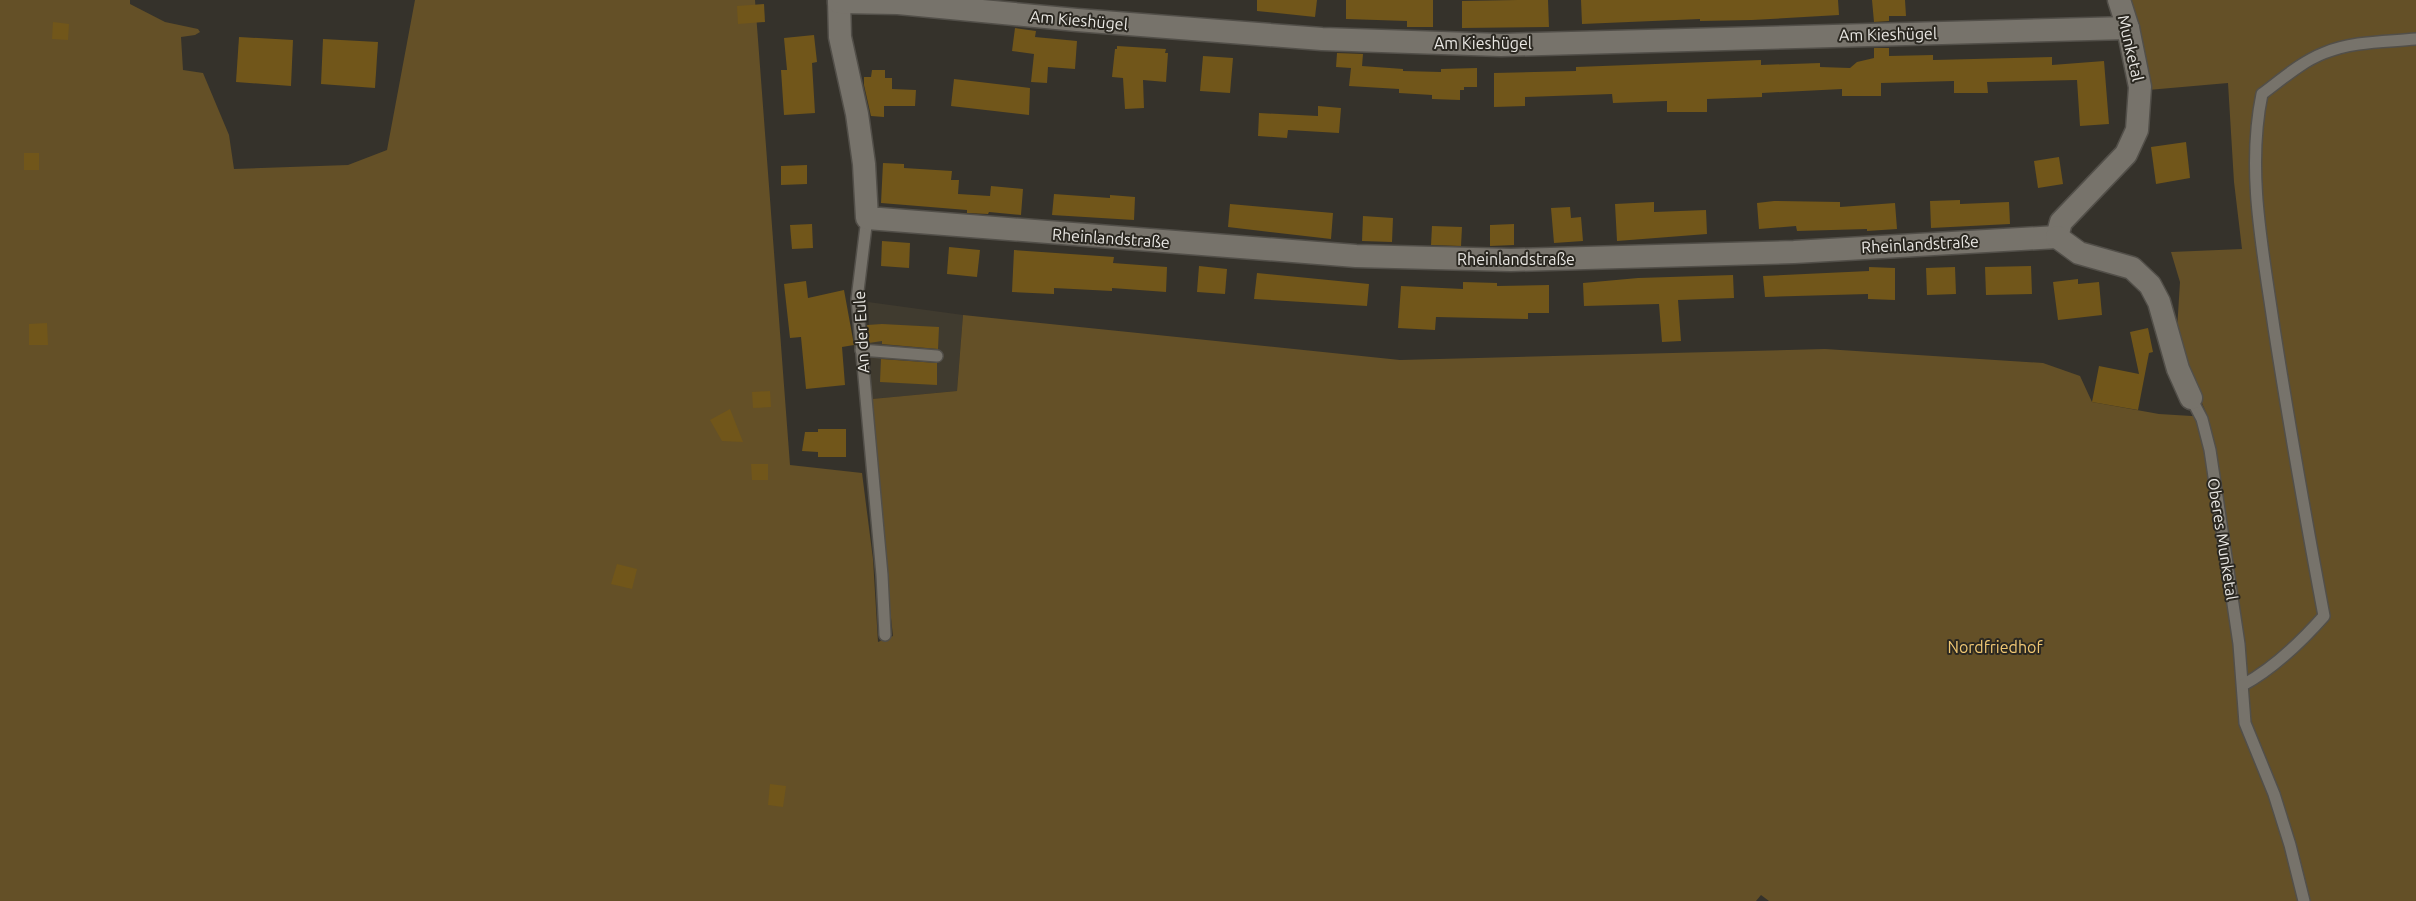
<svg xmlns="http://www.w3.org/2000/svg" width="2416" height="901" font-family="Ubuntu,sans-serif">
<style>
.built{fill:#403b2f}
.green{fill:#645027}
.building{fill:#71561a}
.lines{fill:none;stroke-linecap:round;stroke-linejoin:round}
.service-casing{stroke:#524f49;stroke-width:14}
.minor-casing{stroke:#524f49;stroke-width:25}
.service{stroke:#77736b;stroke-width:11}
.minor{stroke:#77736b;stroke-width:22}
.labels{text-anchor:middle;dominant-baseline:central;stroke-width:4;stroke-linejoin:round;paint-order:stroke}
.street-label{font-size:16px;fill:#e9e7e3;stroke:#2b2821}
.park-label{font-size:16px;fill:#f0c773;stroke:#2b2821}
</style>
<rect width="100%" height="100%" fill="#35322b"/>
<polygon class="built" points="868,302 963,315 957,391 872,399"/>
<polygon class="green" points="0,0 130,0 130,4 165,22 198,29 200,32 195,35 181,37 183,70 203,73 229,135 234,169 348,165 387,150 415,0 755,0 790,465 862,473 873,559 878,642 893,636 875,474 872,399 957,391 963,315 1400,360 1825,349 2043,363 2080,376 2092,402 2159,414 2208,417 2188,371 2177,330 2180,282 2171,252 2242,249 2234,182 2228,83 2148,90 2129,0 2416,0 2416,901 1769,901 1761,895 1756,901 0,901"/>
<g class="building">
<polygon points="1257,0 1317,0 1315,17 1257,11"/>
<polygon points="1346,0 1433,0 1433,27 1407,27 1407,21 1346,19"/>
<polygon points="1517,0 1548,0 1549,27 1462,28 1462,1"/>
<polygon points="1581,0 1838,0 1839,15 1752,20 1700,21 1700,19 1582,24"/>
<polygon points="1872,0 1905,0 1906,16 1889,16 1889,21 1874,22"/>
<polygon points="764,4 765,22 738,24 737,6"/>
<polygon points="53,22 69,24 68,40 52,39"/>
<polygon points="1015,28 1036,31 1035,37 1077,41 1075,69 1048,67 1047,83 1031,82 1034,54 1012,51"/>
<polygon points="814,35 817,62 812,63 815,113 784,115 781,70 787,70 784,38"/>
<polygon points="239,37 293,40 291,86 236,82"/>
<polygon points="323,39 378,42 375,88 321,84"/>
<polygon points="1117,46 1166,49 1165,53 1168,53 1166,82 1143,80 1144,108 1125,109 1123,78 1112,77 1115,49 1117,49"/>
<polygon points="1874,48 1889,48 1889,56 1933,55 1933,60 2052,57 2052,65 2104,61 2109,124 2080,126 2077,80 1987,82 1988,93 1954,93 1954,81 1881,83 1881,96 1842,96 1842,89 1762,93 1762,97 1707,99 1707,112 1667,112 1667,101 1613,103 1612,94 1525,97 1525,106 1494,107 1494,73 1576,71 1576,67 1761,60 1761,65 1820,63 1820,67 1850,68 1857,62 1874,58"/>
<polygon points="1337,53 1363,54 1362,66 1403,69 1403,71 1441,72 1441,69 1477,68 1477,87 1464,87 1464,90 1460,90 1460,100 1432,99 1432,95 1399,93 1399,89 1349,86 1351,68 1336,67"/>
<polygon points="1203,56 1233,58 1230,93 1200,91"/>
<polygon points="872,70 885,70 885,78 892,78 892,89 916,90 915,106 884,106 884,117 871,116 864,85 864,77 871,77"/>
<polygon points="954,79 1030,88 1029,115 951,106"/>
<polygon points="1318,106 1341,108 1339,133 1288,130 1287,138 1258,136 1259,113 1318,116"/>
<polygon points="2186,142 2190,178 2156,184 2151,147"/>
<rect x="24" y="153" width="15" height="17"/>
<polygon points="2059,157 2063,184 2038,188 2034,161"/>
<polygon points="883,163 904,164 904,168 952,171 951,180 959,180 958,194 990,196 991,186 1023,189 1021,215 989,212 988,214 967,213 967,210 881,203"/>
<polygon points="807,165 807,184 781,185 781,166"/>
<polygon points="1054,194 1110,198 1110,195 1135,197 1134,220 1052,215"/>
<polygon points="1960,200 1960,204 2009,202 2010,224 1931,228 1930,201"/>
<polygon points="1774,201 1840,202 1840,207 1895,203 1897,229 1867,231 1867,229 1797,231 1796,226 1759,229 1757,203"/>
<polygon points="1654,202 1654,212 1706,210 1707,234 1617,241 1615,204"/>
<polygon points="1230,204 1333,213 1331,239 1228,227"/>
<polygon points="1570,207 1571,218 1581,217 1583,241 1554,243 1551,208"/>
<polygon points="1363,216 1393,218 1392,242 1362,241"/>
<polygon points="812,224 813,248 792,249 790,225"/>
<polygon points="1514,224 1514,245 1490,246 1490,225"/>
<polygon points="1432,226 1462,227 1461,246 1431,245"/>
<polygon points="882,241 910,243 909,268 881,266"/>
<polygon points="949,247 980,250 977,277 947,274"/>
<polygon points="1014,250 1114,257 1113,263 1167,267 1166,292 1112,288 1112,291 1054,288 1054,294 1012,292"/>
<polygon points="1199,266 1227,269 1225,294 1197,292"/>
<polygon points="2031,266 2032,294 1986,295 1985,267"/>
<polygon points="1869,267 1895,268 1895,300 1868,299 1868,294 1765,297 1763,276 1869,271"/>
<polygon points="1955,267 1956,294 1927,295 1926,268"/>
<polygon points="1257,273 1369,284 1367,306 1254,299"/>
<polygon points="1733,275 1734,298 1678,300 1681,341 1662,342 1659,304 1584,306 1583,283 1638,278"/>
<polygon points="2078,279 2078,284 2099,282 2102,315 2058,320 2053,282"/>
<polygon points="806,281 808,298 844,290 854,345 842,347 845,385 806,389 801,337 790,338 784,284"/>
<polygon points="1463,282 1497,283 1497,286 1549,285 1549,313 1528,313 1528,319 1436,317 1435,330 1398,328 1401,286 1463,289"/>
<polygon points="47,323 48,345 29,345 29,324"/>
<polygon points="882,324 939,327 938,349 882,344 882,341 869,343 867,325"/>
<polygon points="2148,328 2153,352 2149,353 2138,410 2092,402 2099,366 2139,374 2130,332"/>
<polygon points="881,359 937,363 937,385 880,382"/>
<polygon points="770,391 771,407 753,408 752,392"/>
<polygon points="730,409 743,442 722,441 710,420"/>
<polygon points="818,429 846,429 846,457 818,457 818,452 802,451 805,432 818,432"/>
<polygon points="751,464 768,464 768,480 752,480"/>
<polygon points="617,564 637,569 632,589 611,584"/>
<polygon points="770,784 786,786 783,807 768,805"/>
</g>
<g class="lines">
<g class="service-casing">
<g id="service">
<polyline points="867,218 857,299 882,575 885,635"/>
<polyline points="861,350 937,356"/>
<polyline points="2191,398 2202,419 2210,450 2239,644 2245,723 2274,794 2290,845 2304,901"/>
<path d="M2243 685C2274 668 2301 642 2324 616 2306 520 2289 424 2274 328 2263 251 2246 171 2262 94 2281 80 2301 62 2324 53 2353 41 2385 42 2416 39"/>
</g>
</g>
<g class="minor-casing">
<g id="minor">
<polyline points="839,0 840,37 857,114 864,164 867,218 1356,256 1511,260 1794,252 2057,237"/>
<polyline points="839,2 898,3 1077,20 1322,39 1501,45 2128,28"/>
<polyline points="2057,237 2061,222 2126,154 2137,130 2140,87 2128,28 2119,0"/>
<polyline points="2057,237 2079,253 2132,268 2150,285 2159,302 2178,369 2191,398"/>
</g>
</g>
<use href="#service" class="service"/>
<use href="#minor" class="minor"/>
</g>
<g class="labels">
<g class="street-label">
<text transform="translate(1079 20) rotate(5)">Am Kieshügel</text>
<text transform="translate(1888 34) rotate(-1)">Am Kieshügel</text>
<text x="1483" y="43">Am Kieshügel</text>
<text transform="translate(2131 48) rotate(77)">Munketal</text>
<text transform="translate(1111 238) rotate(4)">Rheinlandstraße</text>
<text transform="translate(1920 244) rotate(-3)">Rheinlandstraße</text>
<text x="1516" y="259">Rheinlandstraße</text>
<text transform="translate(861 332) rotate(-93)">An der Eule</text>
<text transform="translate(2223 539) rotate(81)">Oberes Munketal</text>
</g>
<g class="park-label">
<text x="1995" y="647">Nordfriedhof</text>
</g>
</g>
</svg>
